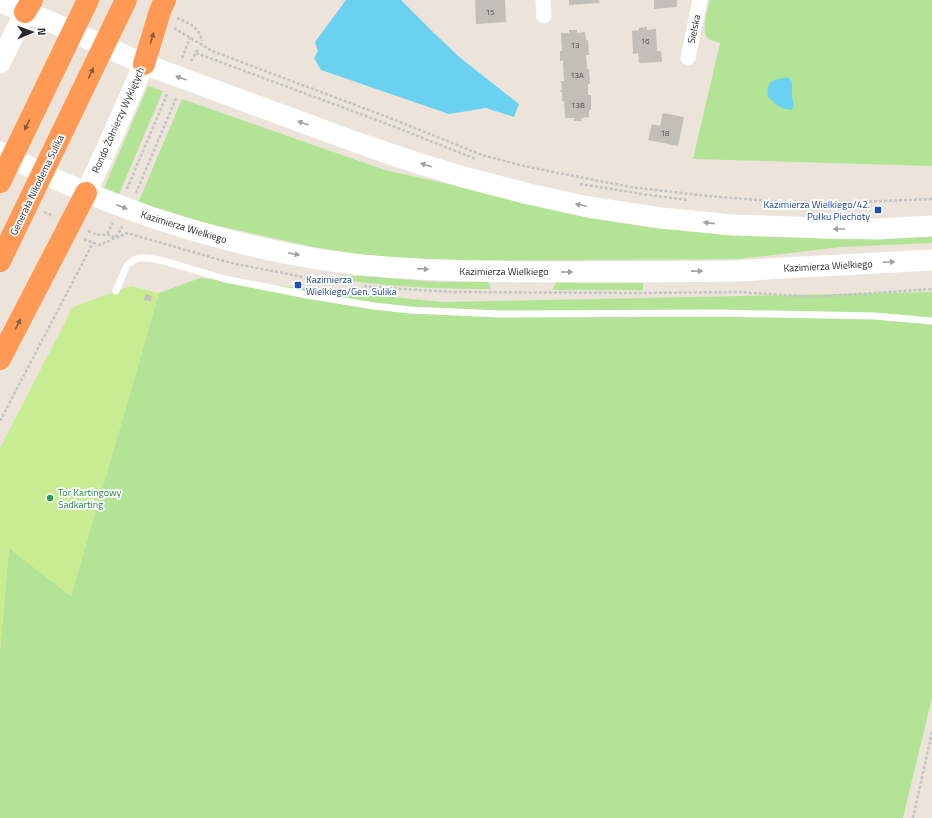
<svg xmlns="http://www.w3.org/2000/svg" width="932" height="818" font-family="'Titillium Web',sans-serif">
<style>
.green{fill:#b3e496}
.pitch{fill:#c8ec91}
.water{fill:#6bd1f1}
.building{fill:#c4beb8}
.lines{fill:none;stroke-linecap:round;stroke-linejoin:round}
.path{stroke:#c3c3c3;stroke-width:2.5;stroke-dasharray:3 2;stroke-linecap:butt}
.lane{stroke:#fff;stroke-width:7}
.street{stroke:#fff;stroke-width:15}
.secondary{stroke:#fff;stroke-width:21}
.highway{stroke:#ff9953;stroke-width:22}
.oneway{fill:#8a5c3c}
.oneway2{fill:#9f9f9f}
.transit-dot{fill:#1a4fb4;stroke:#fff;stroke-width:1.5}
.leisure-dot{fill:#2e9e5b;stroke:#fff;stroke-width:1.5}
.labels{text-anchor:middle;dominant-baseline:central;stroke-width:3.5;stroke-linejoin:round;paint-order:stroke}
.number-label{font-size:8px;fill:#504f4e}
.street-label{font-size:10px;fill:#2a2a2a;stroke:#fff}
.transit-label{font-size:10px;fill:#164399;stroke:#fff;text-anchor:end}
.leisure-label{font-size:10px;fill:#27864d;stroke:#fff;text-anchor:start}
</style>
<rect width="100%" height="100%" fill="#ece4db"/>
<g class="green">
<path d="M710 0H932V166L693 159 720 43C717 42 713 41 710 40 699 33 708 10 710 0Z"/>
<polygon points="148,86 163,91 119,194 104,188"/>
<polygon points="182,99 385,170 453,185 550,209 618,222 669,229 739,235 840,239 932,235 932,243 842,247 739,259 453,261 363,255 313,247 210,224 138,203"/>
<path d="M347 276H363L438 282H488L491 289C440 289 389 287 339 279V277Z"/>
<polygon points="200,278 443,302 932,292 932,698 903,818 0,818 0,651 9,548 71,596 159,293"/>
<polygon points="556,282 643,283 643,290 552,290"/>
</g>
<polygon class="pitch" points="131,286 159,293 71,596 9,548 0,651 0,448 73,307"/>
<g class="water">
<polygon points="346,0 401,0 432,31 458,56 519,104 514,117 486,108 449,114 321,70 314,58 318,51 315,42"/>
<path d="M787 77 790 79 792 82V97L794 105 793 108 791 110C780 109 776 104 768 97 766 80 772 81 787 77Z"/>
</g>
<g class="building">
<polygon points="475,0 505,0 506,22 476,24"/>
<polygon points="569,0 599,0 600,3 569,5"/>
<polygon points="654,0 677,0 677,7 654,9"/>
<polygon points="647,27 647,30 656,29 657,51 661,51 662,62 639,63 638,53 633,54 632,31 639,30 639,28"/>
<polygon points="569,30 577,30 577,33 585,32 586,40 588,40 589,55 586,55 587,69 589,69 590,84 588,84 588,95 591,95 591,110 589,110 589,117 581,118 582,121 574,121 574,118 565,118 564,101 562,101 562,92 561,92 560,90 562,90 561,81 564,81 563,62 563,61 560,61 560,51 562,51 561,33 569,33"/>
<polygon points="663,113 684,117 678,146 648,140 652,124 660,126"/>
<polygon points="145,294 152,296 151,301 144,300"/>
</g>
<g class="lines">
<g class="path">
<path d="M177 18C189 23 199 27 202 41"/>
<polyline points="174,28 212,51 390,118 482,155 524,166 574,176 630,187 708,196 783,202 859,202 932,199"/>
<polyline points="196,53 390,125 476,159"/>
<polyline points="182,58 190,38"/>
<polyline points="191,61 198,49"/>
<polyline points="580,184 649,195 688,200"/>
<polyline points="127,189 168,92"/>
<polyline points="136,193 177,96"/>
<polyline points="44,212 54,216"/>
<path d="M88 231C95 234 99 236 107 234L113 223"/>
<polyline points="107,234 116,238 127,233 231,263 303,277"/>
<path d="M84 239 99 245C111 240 117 240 122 226"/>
<polyline points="364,286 384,288 455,292 645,293 739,292 815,297 932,289"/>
<polyline points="0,421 93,243"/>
<polyline points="913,818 932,732"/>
</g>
<polyline class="lane" points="116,291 127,265 134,260 139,258 148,258 164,261 225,279 307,295 374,306 410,310 501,314 716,313 874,316 932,321"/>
<g class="street">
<polyline points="543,0 544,16"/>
<polyline points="688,58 700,0"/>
</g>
<g class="secondary">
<polyline points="0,2 51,22 144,64 350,140 405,159 463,177 529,194 588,207 661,218 733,225 827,228 878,229 932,226"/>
<polyline points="0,63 25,12"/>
<path d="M0 152C97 203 203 239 311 258 388 271 467 271 545 272 609 272 672 272 736 271 758 270 781 268 803 267 846 265 889 262 932 260"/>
<polyline points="86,193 107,148 144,64"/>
</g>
<g class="highway">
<polyline points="25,12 32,0"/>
<polyline points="144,64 160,11 165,0"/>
<polyline points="0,182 88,0"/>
<polyline points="0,261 126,0"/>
<polyline points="0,359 86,193"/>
</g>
</g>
<defs><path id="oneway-solid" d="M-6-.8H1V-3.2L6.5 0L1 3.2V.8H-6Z"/></defs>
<g class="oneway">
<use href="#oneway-solid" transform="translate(152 38) rotate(-74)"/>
<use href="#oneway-solid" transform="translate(91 73) rotate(-65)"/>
<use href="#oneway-solid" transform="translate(27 125) rotate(116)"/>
<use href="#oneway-solid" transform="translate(18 324) rotate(-63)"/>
</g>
<g class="oneway2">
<use href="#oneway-solid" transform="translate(181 78) rotate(-160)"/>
<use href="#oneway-solid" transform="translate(303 123) rotate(-160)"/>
<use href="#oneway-solid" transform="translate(426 165) rotate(-163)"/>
<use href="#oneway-solid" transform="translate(581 205) rotate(-168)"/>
<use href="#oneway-solid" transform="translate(122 207) rotate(21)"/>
<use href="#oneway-solid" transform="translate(709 223) rotate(-174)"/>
<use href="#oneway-solid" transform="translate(839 229) rotate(-180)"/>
<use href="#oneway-solid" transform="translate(294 254) rotate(12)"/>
<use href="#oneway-solid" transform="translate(889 262) rotate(-3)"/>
<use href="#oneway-solid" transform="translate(423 269) rotate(4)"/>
<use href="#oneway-solid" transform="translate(697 271) rotate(-1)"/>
<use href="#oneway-solid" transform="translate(567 272)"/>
</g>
<g class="transit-dot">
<rect x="874" y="206" width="8" height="8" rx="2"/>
<rect x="294" y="281" width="8" height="8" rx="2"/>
</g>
<circle class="leisure-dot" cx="50" cy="498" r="4"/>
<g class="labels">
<g class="number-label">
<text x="490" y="12">15</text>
<text x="645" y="41">16</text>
<text x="575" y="45">13</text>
<text x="577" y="75">13A</text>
<text x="578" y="105">13B</text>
<text x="665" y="133">18</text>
</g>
<g class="street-label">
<text transform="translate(694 29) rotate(-78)">Sielska</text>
<text transform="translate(118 120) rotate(-66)">Rondo Żołnierzy Wyklętych</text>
<text transform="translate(37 185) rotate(-64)">Generała Nikodema Sulika</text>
<text transform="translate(184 227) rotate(17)">Kazimierza Wielkiego</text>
<text transform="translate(828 266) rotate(-3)">Kazimierza Wielkiego</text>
<text x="504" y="271">Kazimierza Wielkiego</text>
</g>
<g class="transit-label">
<text x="870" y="204">Kazimierza Wielkiego/42.<tspan x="870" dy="12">Pułku Piechoty</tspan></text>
<text x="306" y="279" text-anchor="start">Kazimierza<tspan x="306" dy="12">Wielkiego/Gen. Sulika</tspan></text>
</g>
<g class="leisure-label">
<text x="58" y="492">Tor Kartingowy<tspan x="58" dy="12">Sadkarting</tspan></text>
</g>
</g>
<g transform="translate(32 32) rotate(88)" stroke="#ffffff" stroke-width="3" paint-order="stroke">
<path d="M0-3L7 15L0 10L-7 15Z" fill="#2a2a2a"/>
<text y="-6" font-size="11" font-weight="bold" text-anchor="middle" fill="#2a2a2a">N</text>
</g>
</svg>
